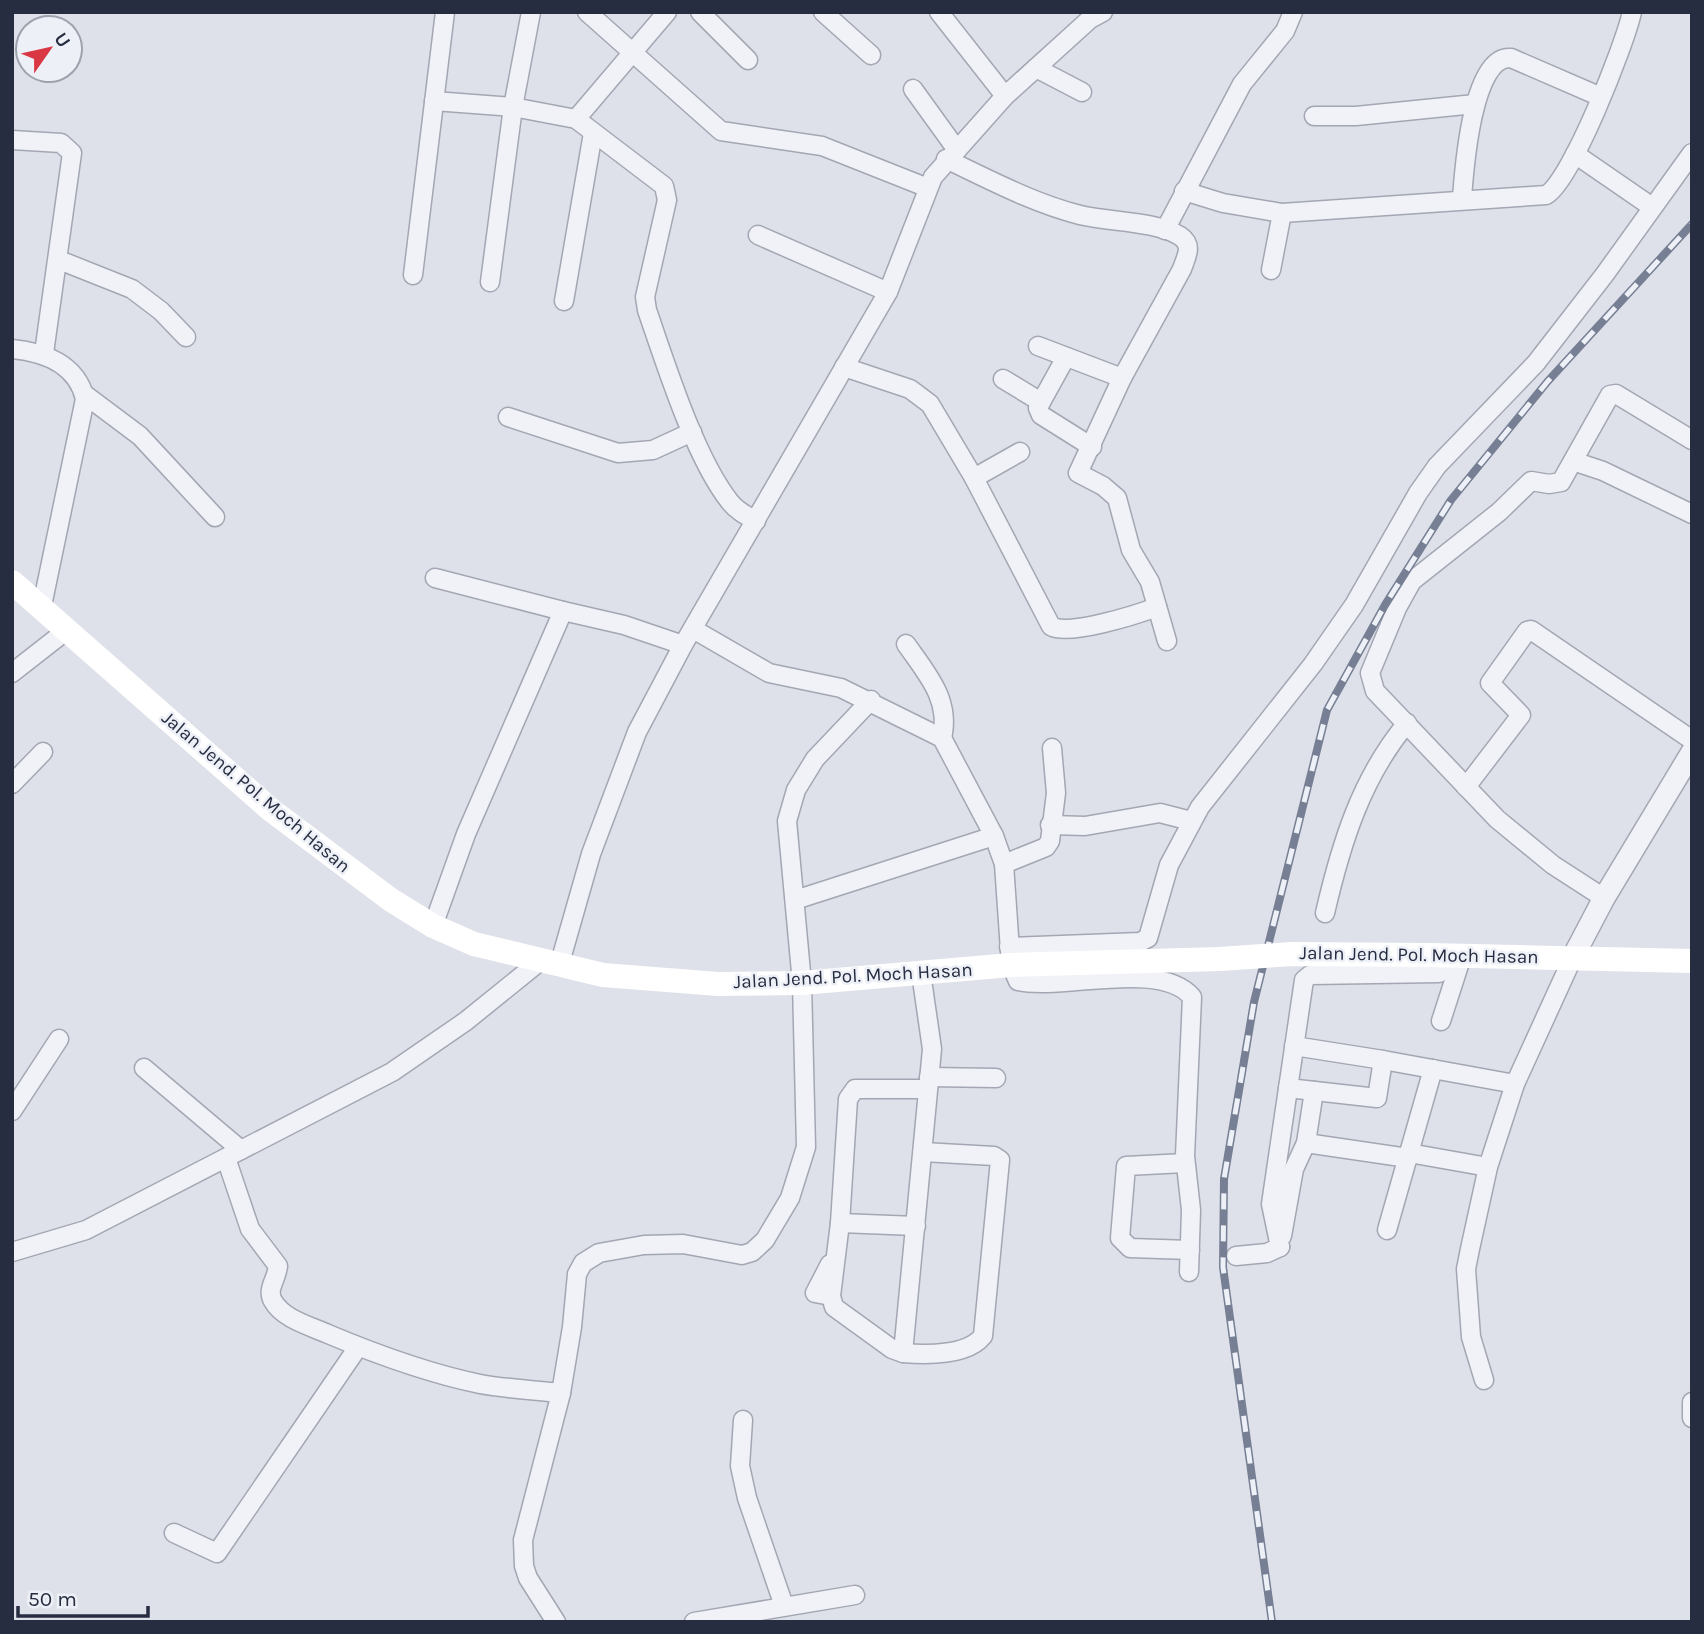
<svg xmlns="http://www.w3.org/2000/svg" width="1704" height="1634" font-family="Karla,sans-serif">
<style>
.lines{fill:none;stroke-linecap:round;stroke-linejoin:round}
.minor-casing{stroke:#a3a7b3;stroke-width:21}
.tertiary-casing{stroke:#a3a7b3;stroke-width:24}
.minor{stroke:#f1f2f7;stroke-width:18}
.tertiary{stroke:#f1f2f7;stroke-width:21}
.secondary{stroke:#fff;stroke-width:24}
.rail-casing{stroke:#767f93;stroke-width:8}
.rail{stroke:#edf0f6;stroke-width:5;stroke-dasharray:16;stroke-linecap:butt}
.secondary-bridge{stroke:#fff;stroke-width:24}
.labels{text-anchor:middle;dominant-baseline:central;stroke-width:5;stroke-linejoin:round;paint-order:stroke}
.street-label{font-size:19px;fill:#262d41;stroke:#edf0f6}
</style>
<rect width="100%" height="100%" fill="#dee1e9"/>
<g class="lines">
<g class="minor-casing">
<g id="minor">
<polyline points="587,12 721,131 822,146 928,188"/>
<polyline points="700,12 748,60"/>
<polyline points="823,12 871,55"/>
<polyline points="939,12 1005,96"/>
<polyline points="1036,68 1082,92"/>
<polyline points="913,89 957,150"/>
<path d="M434 101 513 107 576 119 664 186 667 200 645 297 647 310C666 365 695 458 730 502 737 511 747 516 756 521"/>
<polyline points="1314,116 1356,116 1475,104"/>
<polyline points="576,119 667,12"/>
<polyline points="12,140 61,143 72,153 44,353"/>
<polyline points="1575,154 1652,207"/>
<path d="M946 159C990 180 1033 203 1080 215 1109 222 1156 221 1180 236 1194 245 1186 257 1182 269L1122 378 1078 473 1103 486 1117 498 1131 550 1150 582 1167 641"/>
<path d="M1184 191 1223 203 1282 213 1546 195C1571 182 1625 44 1632 12"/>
<path d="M1462 198C1464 171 1472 54 1511 58L1601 97"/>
<polyline points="1165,230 1242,84 1285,31 1293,12"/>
<polyline points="758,235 888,292"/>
<polyline points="59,260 132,289 161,311 186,337"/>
<polyline points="1271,270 1282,213"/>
<polyline points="413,275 445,12"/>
<polyline points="490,282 513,107 531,12"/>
<polyline points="564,301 593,133"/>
<polyline points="1038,346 1122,378"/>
<path d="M12 349C44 352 77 364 85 399L42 606"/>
<path d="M844 367 910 389 930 404 974 478 1051 626C1067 637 1138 614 1157 607"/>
<polyline points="1003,379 1036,399 1040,404 1038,408 1041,415 1092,447"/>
<polyline points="84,394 140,436 215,517"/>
<polyline points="1040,404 1066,357"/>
<polyline points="508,417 618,453 653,450 692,432"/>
<polyline points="1573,461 1603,471 1692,514"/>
<polyline points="974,478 1020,452"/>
<polyline points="435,578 563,611"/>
<path d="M693 629 769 673 841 688 942 738 994 836 1004 864 1011 965 1018 981C1062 991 1160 959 1192 997L1185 1156 1191 1210 1189 1272"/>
<path d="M906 644C927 674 951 700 942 738"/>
<polyline points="12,673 67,630"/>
<polyline points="12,784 43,752"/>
<polyline points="1466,787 1521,715 1490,683 1527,631 1531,630 1692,740"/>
<polyline points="1050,825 1085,826 1160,813 1191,821"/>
<polyline points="1004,864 1046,847 1050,841 1056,793 1052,748"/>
<polyline points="1604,898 1553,865 1497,819 1375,691 1370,673 1397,608 1412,581 1499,512 1531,481 1549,484 1561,482 1610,395 1616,394 1692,440"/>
<polyline points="795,900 994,836"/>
<path d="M1325 913C1341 844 1361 778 1407 723"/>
<polyline points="433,926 466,834 563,611 624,625 683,645"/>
<polyline points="1009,947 1140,942 1148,938 1169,865 1200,807 1313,664 1354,605 1418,493 1437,466 1536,363 1605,274 1692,153"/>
<polyline points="559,966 591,854 637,732 683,645 888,292 933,177 1005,96 1090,19 1103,12"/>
<polyline points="921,973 932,1049 903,1353 892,1349 834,1307 831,1296 840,1223 848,1099 855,1089 926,1089"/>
<polyline points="1441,1021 1462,956"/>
<polyline points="1383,1060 1515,1084"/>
<polyline points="144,1068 241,1150"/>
<polyline points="929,1077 996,1078"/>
<polyline points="1288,1088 1377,1098 1383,1060 1294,1046"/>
<polyline points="12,1111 59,1039"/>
<polyline points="1306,1143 1314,1091"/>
<polyline points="1409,1153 1488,1167"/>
<path d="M226 1158 250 1229 278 1266C277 1279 266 1289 273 1301 283 1319 310 1326 328 1334 378 1355 427 1373 480 1384 507 1389 534 1390 561 1393"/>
<polyline points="1185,1163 1126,1166 1120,1238 1130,1248 1190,1250"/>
<polyline points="840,1223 916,1226"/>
<polyline points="1387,1230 1433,1069"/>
<polyline points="1282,1236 1294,1169 1306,1143 1408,1158"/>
<polyline points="1280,1247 1271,1204 1304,980 1310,975 1439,973 1444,969 1446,956"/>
<polyline points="12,1252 86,1230 392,1072 466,1021 539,962"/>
<polyline points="1236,1256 1267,1253 1280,1247"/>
<polyline points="830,1264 815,1293 831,1296"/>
<path d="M903 1353C926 1355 967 1356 983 1336L1000 1160 994 1156 923 1152"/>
<polyline points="1484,1380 1471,1337 1466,1269 1470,1249 1488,1167 1515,1084 1573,957"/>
<polyline points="1692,1402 1692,1418"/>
<polyline points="743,1420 740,1466 747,1498 784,1606"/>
<polyline points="174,1533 217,1553 358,1347"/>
<polyline points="556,1622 528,1578 524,1566 523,1540 561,1393 572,1327 577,1274 583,1263 599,1253 644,1245 683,1244 742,1255 752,1252 765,1240 790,1198 806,1147 802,983 787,821 796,790 815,759 871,700"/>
<polyline points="694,1622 855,1595"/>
</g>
</g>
<g class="tertiary-casing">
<polyline id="tertiary" points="1573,957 1604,898 1692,752"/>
</g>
<use href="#minor" class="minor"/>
<use href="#tertiary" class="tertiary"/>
<g class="secondary">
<polyline points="12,582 271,810 391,900 433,926 474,944 603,975 718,984 802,983 1011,965 1220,959"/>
<polyline points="1429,955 1692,961"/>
</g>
<g class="rail-casing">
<polyline id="rail" points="1272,1622 1223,1267 1224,1179 1254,1002 1327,710 1385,605 1451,500 1548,381 1692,224"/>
</g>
<use href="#rail" class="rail"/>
<polyline class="secondary-bridge" points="1220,959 1292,954 1429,955"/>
</g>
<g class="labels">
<g class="street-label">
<text transform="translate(256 792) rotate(40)">Jalan Jend. Pol. Moch Hasan</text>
<text transform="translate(1419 955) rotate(1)">Jalan Jend. Pol. Moch Hasan</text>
<text transform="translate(853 976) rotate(-3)">Jalan Jend. Pol. Moch Hasan</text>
</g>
</g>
<rect width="1704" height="1634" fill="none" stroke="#262d41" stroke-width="28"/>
<g transform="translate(49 49) rotate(56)"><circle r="33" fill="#edf0f6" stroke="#9da2ae" stroke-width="2"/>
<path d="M0-5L12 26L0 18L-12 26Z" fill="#d93743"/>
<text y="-10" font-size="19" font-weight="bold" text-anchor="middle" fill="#262d41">U</text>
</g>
<path d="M18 1606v10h130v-10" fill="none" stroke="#262d41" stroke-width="3.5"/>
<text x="28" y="1606" font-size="21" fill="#262d41" stroke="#edf0f6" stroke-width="5" paint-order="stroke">50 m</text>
</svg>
